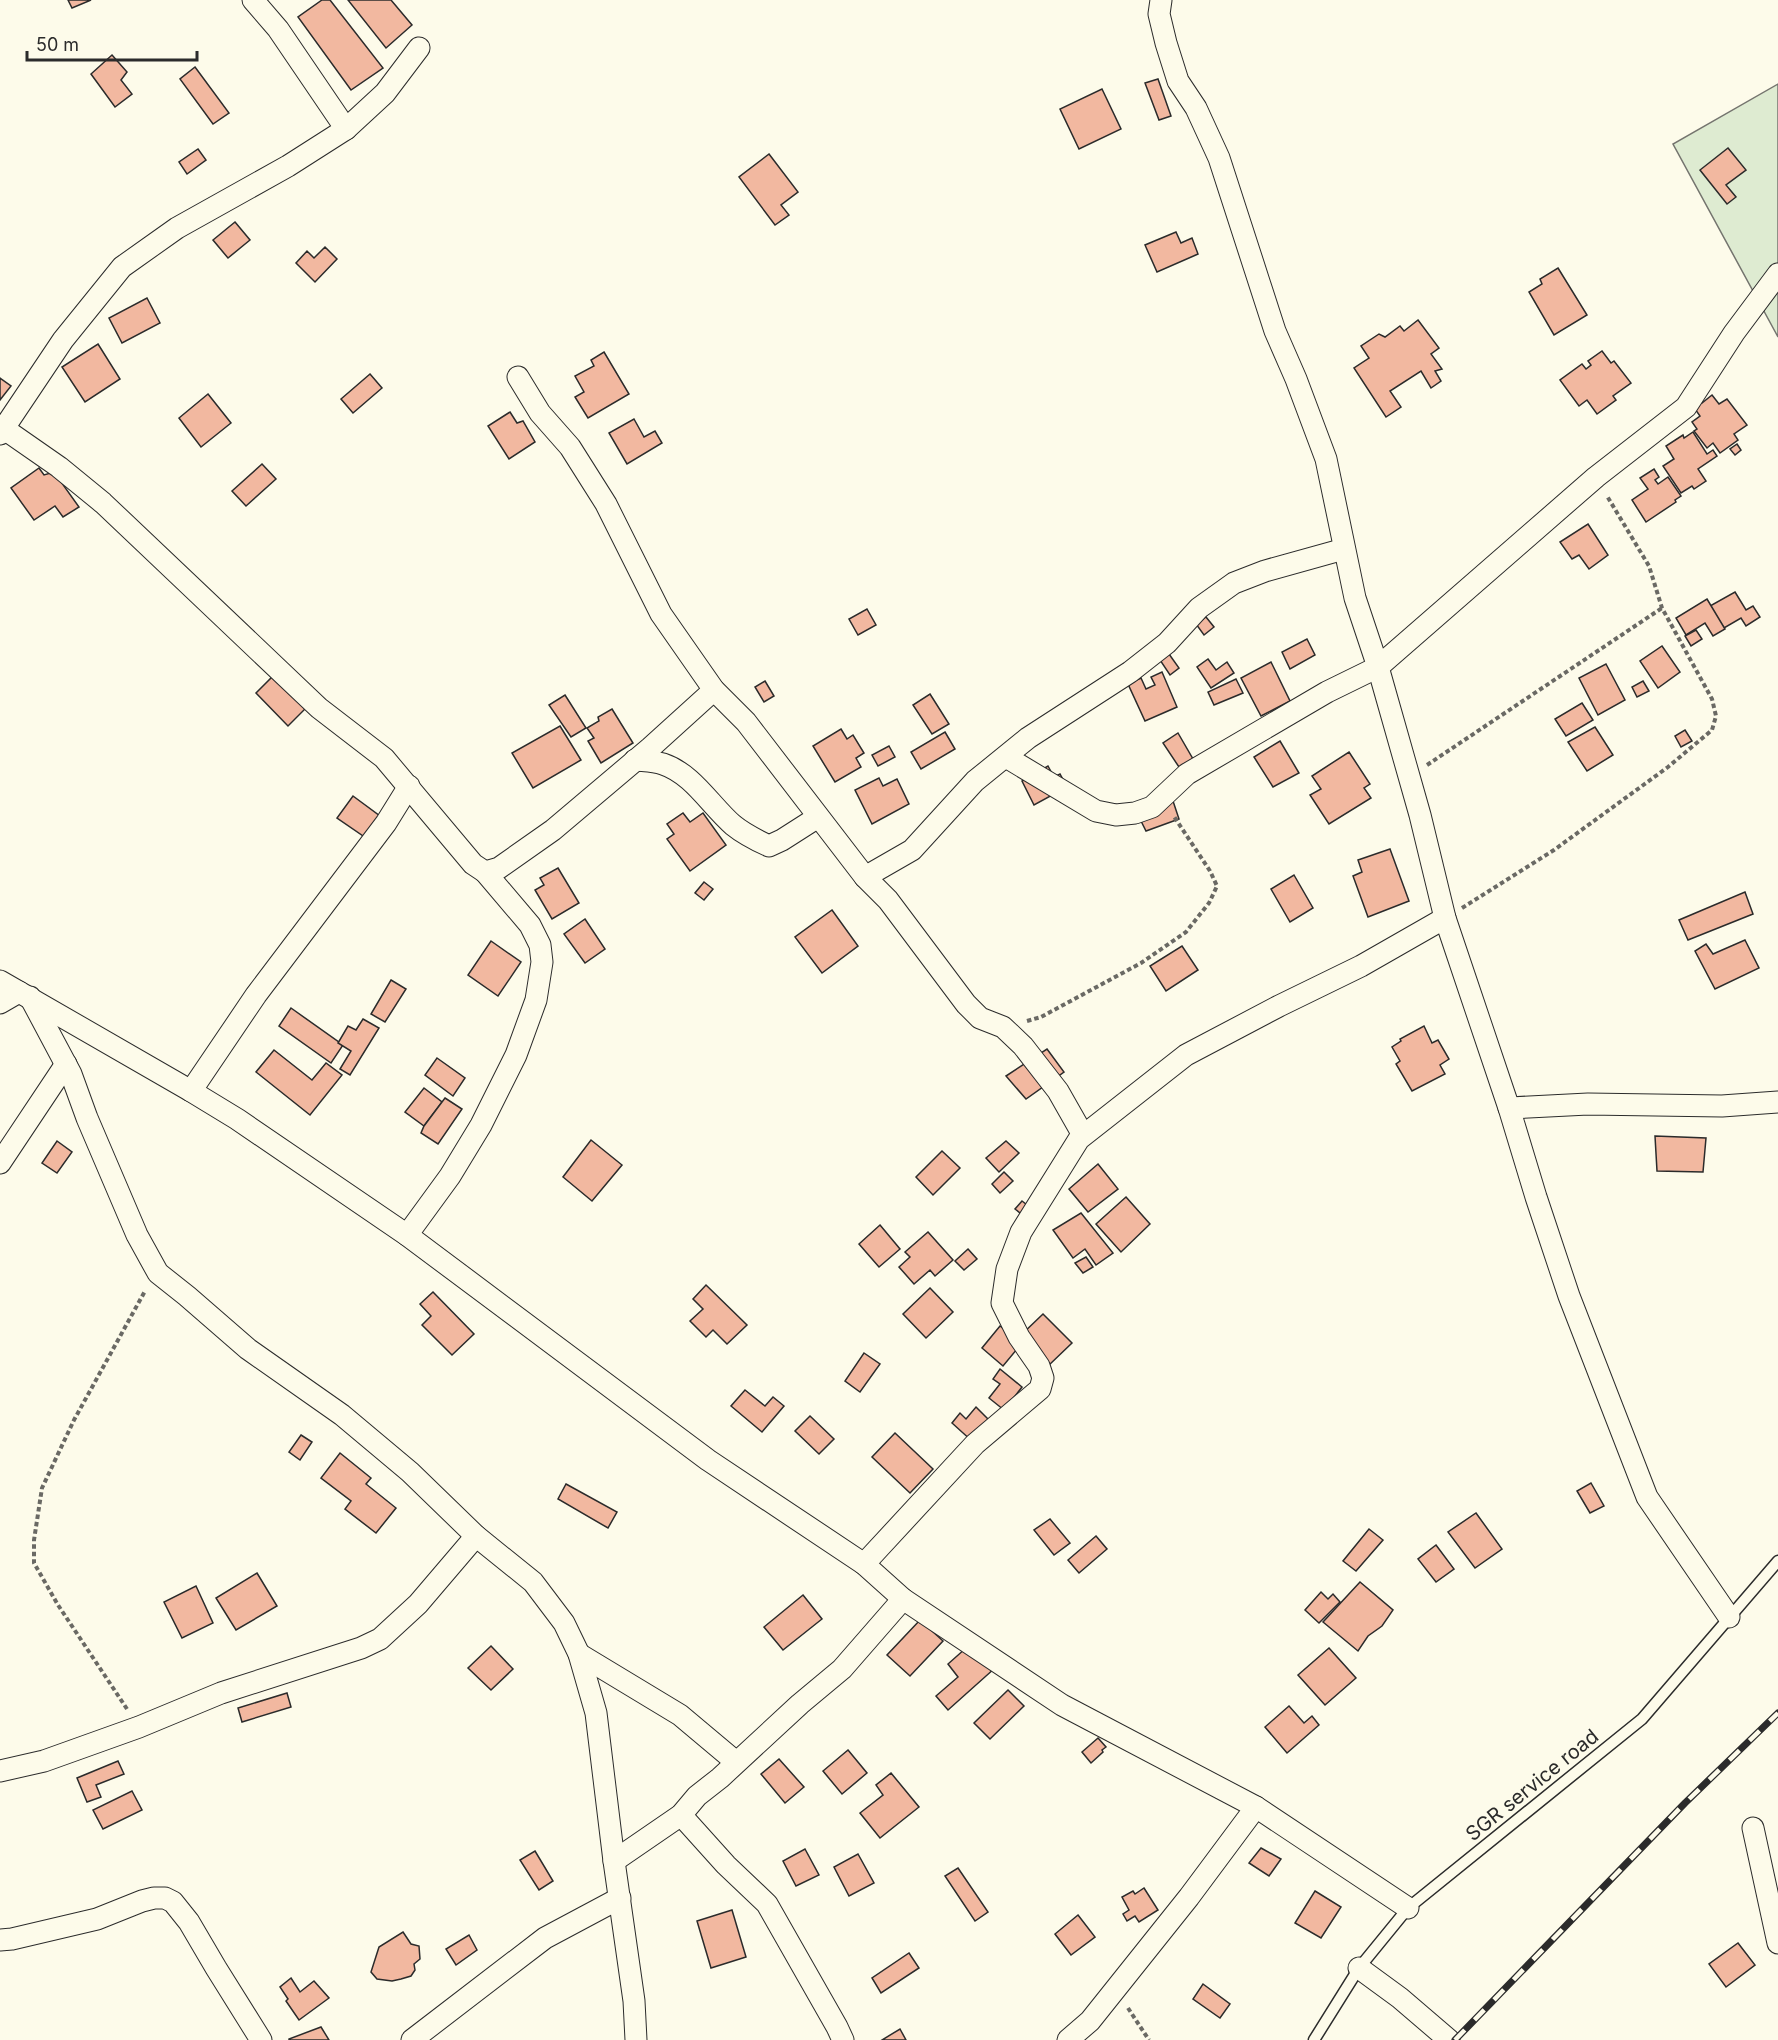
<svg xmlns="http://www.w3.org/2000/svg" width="1778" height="2040" font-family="Inter,sans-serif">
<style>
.green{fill:#deebd1;stroke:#74746e;stroke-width:1.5}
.building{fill:#f2b8a0;stroke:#2b2b2b;stroke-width:1.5}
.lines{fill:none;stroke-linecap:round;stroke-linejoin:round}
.lane-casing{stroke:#2b2b2b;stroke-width:13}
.street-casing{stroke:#2b2b2b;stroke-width:23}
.path{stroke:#6a6964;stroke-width:4;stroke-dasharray:4.5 3;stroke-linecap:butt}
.lane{stroke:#fdfbea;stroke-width:10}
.street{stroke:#fdfbea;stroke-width:21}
.rail-casing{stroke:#2b2b2b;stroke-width:7}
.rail{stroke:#fdfbea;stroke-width:4.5;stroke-dasharray:14;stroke-linecap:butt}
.labels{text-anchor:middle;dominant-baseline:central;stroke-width:4.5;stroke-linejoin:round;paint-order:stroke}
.street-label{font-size:20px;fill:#2b2b2b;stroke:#fdfbea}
</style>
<rect width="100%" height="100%" fill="#fdfbea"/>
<polygon class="green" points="1778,84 1778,337 1673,144"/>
<g class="building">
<polygon points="68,0 91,0 72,8"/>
<polygon points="322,0 330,0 383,68 351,90 298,17"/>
<polygon points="348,0 391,0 412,25 386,48"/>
<polygon points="112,55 127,72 121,80 132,94 115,107 91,74"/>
<polygon points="195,67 229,113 213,124 180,79"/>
<polygon points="1158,79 1171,116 1159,120 1145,83"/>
<polygon points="1102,89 1121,129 1079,149 1060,109"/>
<polygon points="1728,148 1746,170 1726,185 1736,197 1727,204 1700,170"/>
<polygon points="198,149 206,160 187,174 179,162"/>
<polygon points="769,154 798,192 781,205 789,215 775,225 739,177"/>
<polygon points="235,222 250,240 228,258 213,240"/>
<polygon points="1176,232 1181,243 1192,238 1198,254 1157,272 1145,245"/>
<polygon points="325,247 337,259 315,282 296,263 307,251 314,258"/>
<polygon points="1558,268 1587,315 1554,335 1529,292 1542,284 1540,279"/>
<polygon points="147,298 160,323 122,343 109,318"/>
<polygon points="1418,320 1439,348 1431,354 1442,369 1435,371 1441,381 1431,388 1421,371 1390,391 1401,407 1386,417 1354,368 1369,358 1361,346 1379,334 1385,337 1400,326 1404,331"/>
<polygon points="98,344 120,379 85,402 62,367"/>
<polygon points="1602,351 1611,363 1614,361 1631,383 1613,396 1616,400 1597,414 1587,400 1579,406 1560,380 1582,364 1586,369 1591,365 1588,361"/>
<polygon points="604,352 629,394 588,418 575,397 584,392 575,376 594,366 591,360"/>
<polygon points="370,374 382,388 353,413 341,399"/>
<polygon points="0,378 11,386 0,400"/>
<polygon points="208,394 231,423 201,447 179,418"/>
<polygon points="1712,395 1719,404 1727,399 1747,425 1734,434 1738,440 1720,453 1713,443 1707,448 1694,431 1697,429 1692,422 1700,416 1693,406 1701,400 1702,403"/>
<polygon points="510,412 517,423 523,421 535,442 509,459 488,426"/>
<polygon points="634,419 644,437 655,431 662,443 627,464 609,433"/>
<polygon points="1693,432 1707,454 1713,450 1717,456 1698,469 1706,481 1694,489 1692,486 1681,493 1663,466 1674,459 1666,446 1683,435 1684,438"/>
<polygon points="1737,444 1741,450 1735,455 1730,449"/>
<polygon points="262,464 276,479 246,506 232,491"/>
<polygon points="39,468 44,475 54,472 79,507 63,517 55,506 34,520 11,488"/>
<polygon points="1654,469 1659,477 1655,480 1658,484 1668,477 1681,496 1675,500 1676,502 1646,522 1632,500 1648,489 1640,478"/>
<polygon points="1588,524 1608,555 1589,569 1579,555 1572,559 1560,542"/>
<polygon points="1735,592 1746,610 1753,606 1760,617 1746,626 1741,618 1724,628 1710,606"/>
<polygon points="1707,599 1725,629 1713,636 1705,623 1686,635 1676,618"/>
<polygon points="867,609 876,625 858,635 849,619"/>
<polygon points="1206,617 1214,627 1204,635 1196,624"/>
<polygon points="1696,630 1702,639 1691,646 1685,636"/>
<polygon points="1307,639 1315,655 1290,669 1282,652"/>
<polygon points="1662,646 1680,672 1658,688 1640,661"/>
<polygon points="1169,654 1179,668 1170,675 1160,660"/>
<polygon points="1208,659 1216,670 1227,662 1234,673 1211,688 1197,667"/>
<polygon points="1271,662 1290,701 1261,716 1241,678"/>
<polygon points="1606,664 1625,700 1598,715 1579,678"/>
<polygon points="1162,672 1177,707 1145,721 1128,684 1141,678 1146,689 1155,685 1151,677"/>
<polygon points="276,673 316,698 288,726 256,693"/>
<polygon points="1236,679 1243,693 1214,705 1208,692"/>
<polygon points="765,681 774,696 764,702 755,687"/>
<polygon points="1643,681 1649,691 1637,697 1632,687"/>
<polygon points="930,694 949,724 932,734 913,705"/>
<polygon points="565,695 586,728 571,737 549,705"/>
<polygon points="1582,703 1593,720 1566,736 1555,719"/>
<polygon points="612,709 633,743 601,763 588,741 594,738 587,728 599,721 598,717"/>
<polygon points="560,726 581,760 533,788 512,753"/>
<polygon points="1595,727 1613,755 1587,771 1568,742"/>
<polygon points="841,729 847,739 853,735 864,753 856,758 861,767 835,782 813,746"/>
<polygon points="1685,730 1692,741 1681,747 1675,736"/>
<polygon points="945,732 955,749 921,769 911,752"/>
<polygon points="1178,733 1193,759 1179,767 1163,743"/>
<polygon points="1280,741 1299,773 1273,787 1254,757"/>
<polygon points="889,746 895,757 878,766 872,755"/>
<polygon points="1349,752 1370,784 1364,788 1371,798 1329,824 1310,795 1321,789 1312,776"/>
<polygon points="1048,766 1054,777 1060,774 1067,787 1034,805 1022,781"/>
<polygon points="879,778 883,786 897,779 909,804 872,824 855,790"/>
<polygon points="353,796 384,819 369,840 337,818"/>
<polygon points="1173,801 1179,819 1146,831 1138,815"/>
<polygon points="683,813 690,822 703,813 726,845 690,871 667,839 674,834 667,824"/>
<polygon points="1390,849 1409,901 1368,917 1353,876 1362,872 1358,860"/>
<polygon points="558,868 579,903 552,919 535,890 544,885 540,878"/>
<polygon points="1294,875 1313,908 1290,922 1271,889"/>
<polygon points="704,882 713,889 704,900 695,893"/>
<polygon points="1745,892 1753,914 1688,940 1679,920"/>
<polygon points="832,910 858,946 822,973 795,937"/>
<polygon points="585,919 605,949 585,963 564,934"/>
<polygon points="1745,940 1759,968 1715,989 1695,951 1706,944 1713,954"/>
<polygon points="491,941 521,962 498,996 468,975"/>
<polygon points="1182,946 1198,970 1166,991 1150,966"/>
<polygon points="391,980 406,989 385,1022 371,1014"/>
<polygon points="291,1008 343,1045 331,1063 279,1026"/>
<polygon points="363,1019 379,1028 350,1075 340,1069 351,1051 338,1043 348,1026 356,1030"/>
<polygon points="1424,1026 1432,1043 1438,1040 1449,1059 1440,1065 1445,1074 1412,1091 1396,1064 1400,1061 1392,1047 1401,1041 1400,1039"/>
<polygon points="1047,1049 1064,1072 1026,1099 1006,1076"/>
<polygon points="274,1050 312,1080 326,1063 342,1075 310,1115 256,1072"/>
<polygon points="437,1058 465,1078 453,1096 425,1075"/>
<polygon points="424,1088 442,1102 424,1126 405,1112"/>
<polygon points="445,1098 462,1109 438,1144 421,1133 424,1126"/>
<polygon points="1655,1136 1706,1138 1703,1172 1657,1171"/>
<polygon points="591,1140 622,1165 592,1201 563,1177"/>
<polygon points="57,1141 72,1152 57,1173 42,1163"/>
<polygon points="1006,1141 1019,1153 999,1172 986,1158"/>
<polygon points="942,1151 960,1168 933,1195 916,1177"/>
<polygon points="1098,1164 1118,1189 1088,1212 1069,1189"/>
<polygon points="1004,1172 1013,1181 1000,1193 992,1184"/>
<polygon points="1126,1197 1150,1224 1121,1252 1096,1224"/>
<polygon points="1022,1201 1031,1208 1025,1217 1015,1209"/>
<polygon points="1081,1213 1113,1253 1096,1265 1085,1249 1073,1258 1053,1230"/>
<polygon points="880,1225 900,1249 879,1267 859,1244"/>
<polygon points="928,1232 953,1260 935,1276 930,1270 914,1284 899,1267 910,1257 905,1252"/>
<polygon points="968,1249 977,1259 964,1270 955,1261"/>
<polygon points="1086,1257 1093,1267 1083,1273 1075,1263"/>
<polygon points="706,1285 747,1325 727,1344 713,1330 706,1337 690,1321 703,1309 693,1299"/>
<polygon points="930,1288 953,1312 926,1338 903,1314"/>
<polygon points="433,1292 474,1334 452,1355 422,1325 431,1316 420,1304"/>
<polygon points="1043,1314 1072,1343 1048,1366 1019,1337"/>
<polygon points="1000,1326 1022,1343 1003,1366 982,1348"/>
<polygon points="864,1353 880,1364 860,1392 845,1381"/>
<polygon points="1000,1369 1022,1387 1004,1410 989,1398 1000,1384 993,1379"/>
<polygon points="745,1390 765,1406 773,1397 784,1406 762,1432 731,1406"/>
<polygon points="976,1407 991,1422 973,1442 952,1423 960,1413 966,1419"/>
<polygon points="810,1416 834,1439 819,1454 795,1431"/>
<polygon points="895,1433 933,1469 910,1493 872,1457"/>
<polygon points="301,1435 312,1442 300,1460 289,1452"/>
<polygon points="340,1453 371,1478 366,1484 396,1508 376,1533 345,1509 351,1501 321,1478"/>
<polygon points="1591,1483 1604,1506 1590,1513 1577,1491"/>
<polygon points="566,1484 617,1512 608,1528 558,1499"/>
<polygon points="1476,1513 1502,1549 1475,1568 1448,1532"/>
<polygon points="1050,1519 1070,1543 1054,1555 1034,1530"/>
<polygon points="1369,1529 1383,1540 1356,1571 1343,1561"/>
<polygon points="1096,1536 1107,1549 1079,1573 1068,1560"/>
<polygon points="1436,1545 1454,1569 1436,1582 1418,1559"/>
<polygon points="257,1573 277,1606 236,1630 216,1598"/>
<polygon points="1360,1582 1393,1610 1382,1626 1368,1636 1358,1651 1323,1622"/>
<polygon points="196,1586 213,1623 182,1638 164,1602"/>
<polygon points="1321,1592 1328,1599 1333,1594 1340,1602 1319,1623 1305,1610"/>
<polygon points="803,1595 822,1619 783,1650 764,1627"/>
<polygon points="920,1620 943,1641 910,1676 887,1655"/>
<polygon points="975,1640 995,1668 948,1710 936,1696 958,1677 948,1664"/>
<polygon points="491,1646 513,1669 491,1690 468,1668"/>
<polygon points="1329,1648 1356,1678 1325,1705 1298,1675"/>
<polygon points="1008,1690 1024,1706 990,1739 974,1723"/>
<polygon points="287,1693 291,1707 242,1722 238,1708"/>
<polygon points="1289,1706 1304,1723 1312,1716 1319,1725 1287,1753 1265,1727"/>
<polygon points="1098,1738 1106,1747 1102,1750 1103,1752 1091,1763 1082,1752"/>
<polygon points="848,1750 867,1773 842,1794 823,1771"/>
<polygon points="779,1759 804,1787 785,1803 761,1774"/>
<polygon points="118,1761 124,1774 96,1785 101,1797 87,1802 77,1778"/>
<polygon points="891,1773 919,1807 880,1838 860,1813 883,1795 876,1785"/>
<polygon points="132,1791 142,1810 103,1829 93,1810"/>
<polygon points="1261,1848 1281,1859 1269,1876 1249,1863"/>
<polygon points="805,1849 819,1875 796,1886 783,1861"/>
<polygon points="535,1851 553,1881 539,1890 520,1860"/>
<polygon points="858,1854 874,1883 849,1896 834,1867"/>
<polygon points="958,1868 988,1912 975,1921 945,1876"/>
<polygon points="1144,1888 1158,1910 1139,1922 1135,1916 1127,1921 1123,1914 1129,1910 1122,1897 1133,1891 1135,1894"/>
<polygon points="1315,1891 1341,1907 1321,1938 1295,1923"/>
<polygon points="732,1910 746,1957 711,1968 697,1921"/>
<polygon points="1078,1915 1095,1937 1071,1955 1055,1934"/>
<polygon points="403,1932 411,1944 419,1946 420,1959 414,1964 415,1970 411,1976 401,1979 392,1981 377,1979 371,1972 379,1947"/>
<polygon points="469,1935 477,1950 456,1965 446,1949"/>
<polygon points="1738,1943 1755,1965 1726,1987 1709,1964"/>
<polygon points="909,1953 919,1968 881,1993 872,1978"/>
<polygon points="291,1978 300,1992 314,1981 329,1998 299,2020 286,2001 288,1999 280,1987"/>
<polygon points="1203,1984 1230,2004 1220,2018 1193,1999"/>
<polygon points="321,2027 329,2040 289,2040 289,2039"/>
<polygon points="900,2029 906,2040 882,2040"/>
</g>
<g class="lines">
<g class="lane-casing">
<polyline id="lane" points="1314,2040 1359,1968 1408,1908 1642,1719 1778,1561"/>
</g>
<g class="street-casing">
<g id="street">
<polyline points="253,0 278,29 346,129"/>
<polyline points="1161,0 1159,14 1166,43 1178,81 1196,108 1219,158 1275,331 1296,379 1326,459 1355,598 1378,667 1420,815 1445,918 1509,1108 1536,1197 1569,1296 1647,1497 1729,1617"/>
<polyline points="518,377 540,413 570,447 606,504 661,614 714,690 746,722 865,877 888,900 966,1004 980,1018 1003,1027 1023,1046 1058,1091 1083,1135"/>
<polyline points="3,428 59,467 103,503 319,708 384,758 473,864 485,872 499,868 553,830 650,748 714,690"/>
<polyline points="0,434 63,340 122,267 177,228 288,166 346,129 385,93 419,48"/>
<polyline points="1006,757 1096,811 1116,815 1135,813 1152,807 1187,774 1327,692 1378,667 1596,477 1686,407 1734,333 1778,274"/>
<path d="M635 760C644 761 654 761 663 764 693 774 710 805 733 825 744 834 756 840 769 846L782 840 818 817"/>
<polyline points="865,877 912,850 975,781 1028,738 1130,672 1167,643 1199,608 1234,583 1265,571 1344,549"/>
<polyline points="0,981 191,1091 237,1119 407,1235 708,1460 864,1564 903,1599 1062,1705 1256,1807 1408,1908"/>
<polyline points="30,997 71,1074 87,1118 137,1235 158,1273 187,1296 248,1349 342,1415 410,1472 476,1536 533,1582 564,1623 579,1654 596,1713 614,1861 634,2001 636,2040"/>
<polyline points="0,1003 19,992"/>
<polyline points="191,1091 256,995 386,823 409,786"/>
<polyline points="1509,1108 1588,1104 1722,1106 1778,1102"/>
<polyline points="0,1163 66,1064"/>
<polyline points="407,1235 450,1176 481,1125 516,1055 536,1000 542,962 540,945 530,925 485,872"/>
<polyline points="864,1564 975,1444 1040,1389 1043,1378 1039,1366 1019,1337 1002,1303 1007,1269 1021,1232 1079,1139 1186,1055 1279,1006 1361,966 1445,918"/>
<polyline points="579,1654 680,1715 736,1762"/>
<polyline points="0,1771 44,1761 139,1727 221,1693 361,1648 380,1639 418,1604 476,1536"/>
<polyline points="681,1815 726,1865 767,1904 837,2027 843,2040"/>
<polyline points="1753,1828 1778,1943"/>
<polyline points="614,1861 681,1815 697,1796 720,1778 800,1704 842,1669 903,1599"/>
<polyline points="0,1940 12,1939 97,1919 142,1901 154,1898 165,1898 173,1902 189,1922 216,1968 261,2040"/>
<polyline points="1359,1968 1400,1998 1449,2040"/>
<polyline points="412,2040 545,1938 620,1898"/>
<polyline points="1068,2040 1090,2021 1189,1897 1256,1807"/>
</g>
</g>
<g class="path">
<polyline points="1427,765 1662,608"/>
<polyline points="1462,908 1554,850 1668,767 1712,730 1716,716 1712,699 1662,608 1649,566 1607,496"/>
<polyline points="1027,1021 1041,1017 1141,963 1186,932 1209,903 1217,886 1210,871 1173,815"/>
<polyline points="127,1709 58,1605 34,1563 34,1540 42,1488 74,1420 145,1291"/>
<polyline points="1128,2008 1149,2040"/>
</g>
<use href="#lane" class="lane"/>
<use href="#street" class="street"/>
<g class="rail-casing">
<polyline id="rail" points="1455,2040 1685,1803 1778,1713"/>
</g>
<use href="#rail" class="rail"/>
</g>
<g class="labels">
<g class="street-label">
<text transform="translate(1532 1785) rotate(-39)">SGR service road</text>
</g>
</g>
<path d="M27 51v9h170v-9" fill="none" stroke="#2b2b2b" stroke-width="3"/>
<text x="36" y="51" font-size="18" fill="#2b2b2b" stroke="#fdfbea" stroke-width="4.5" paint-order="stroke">50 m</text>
</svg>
